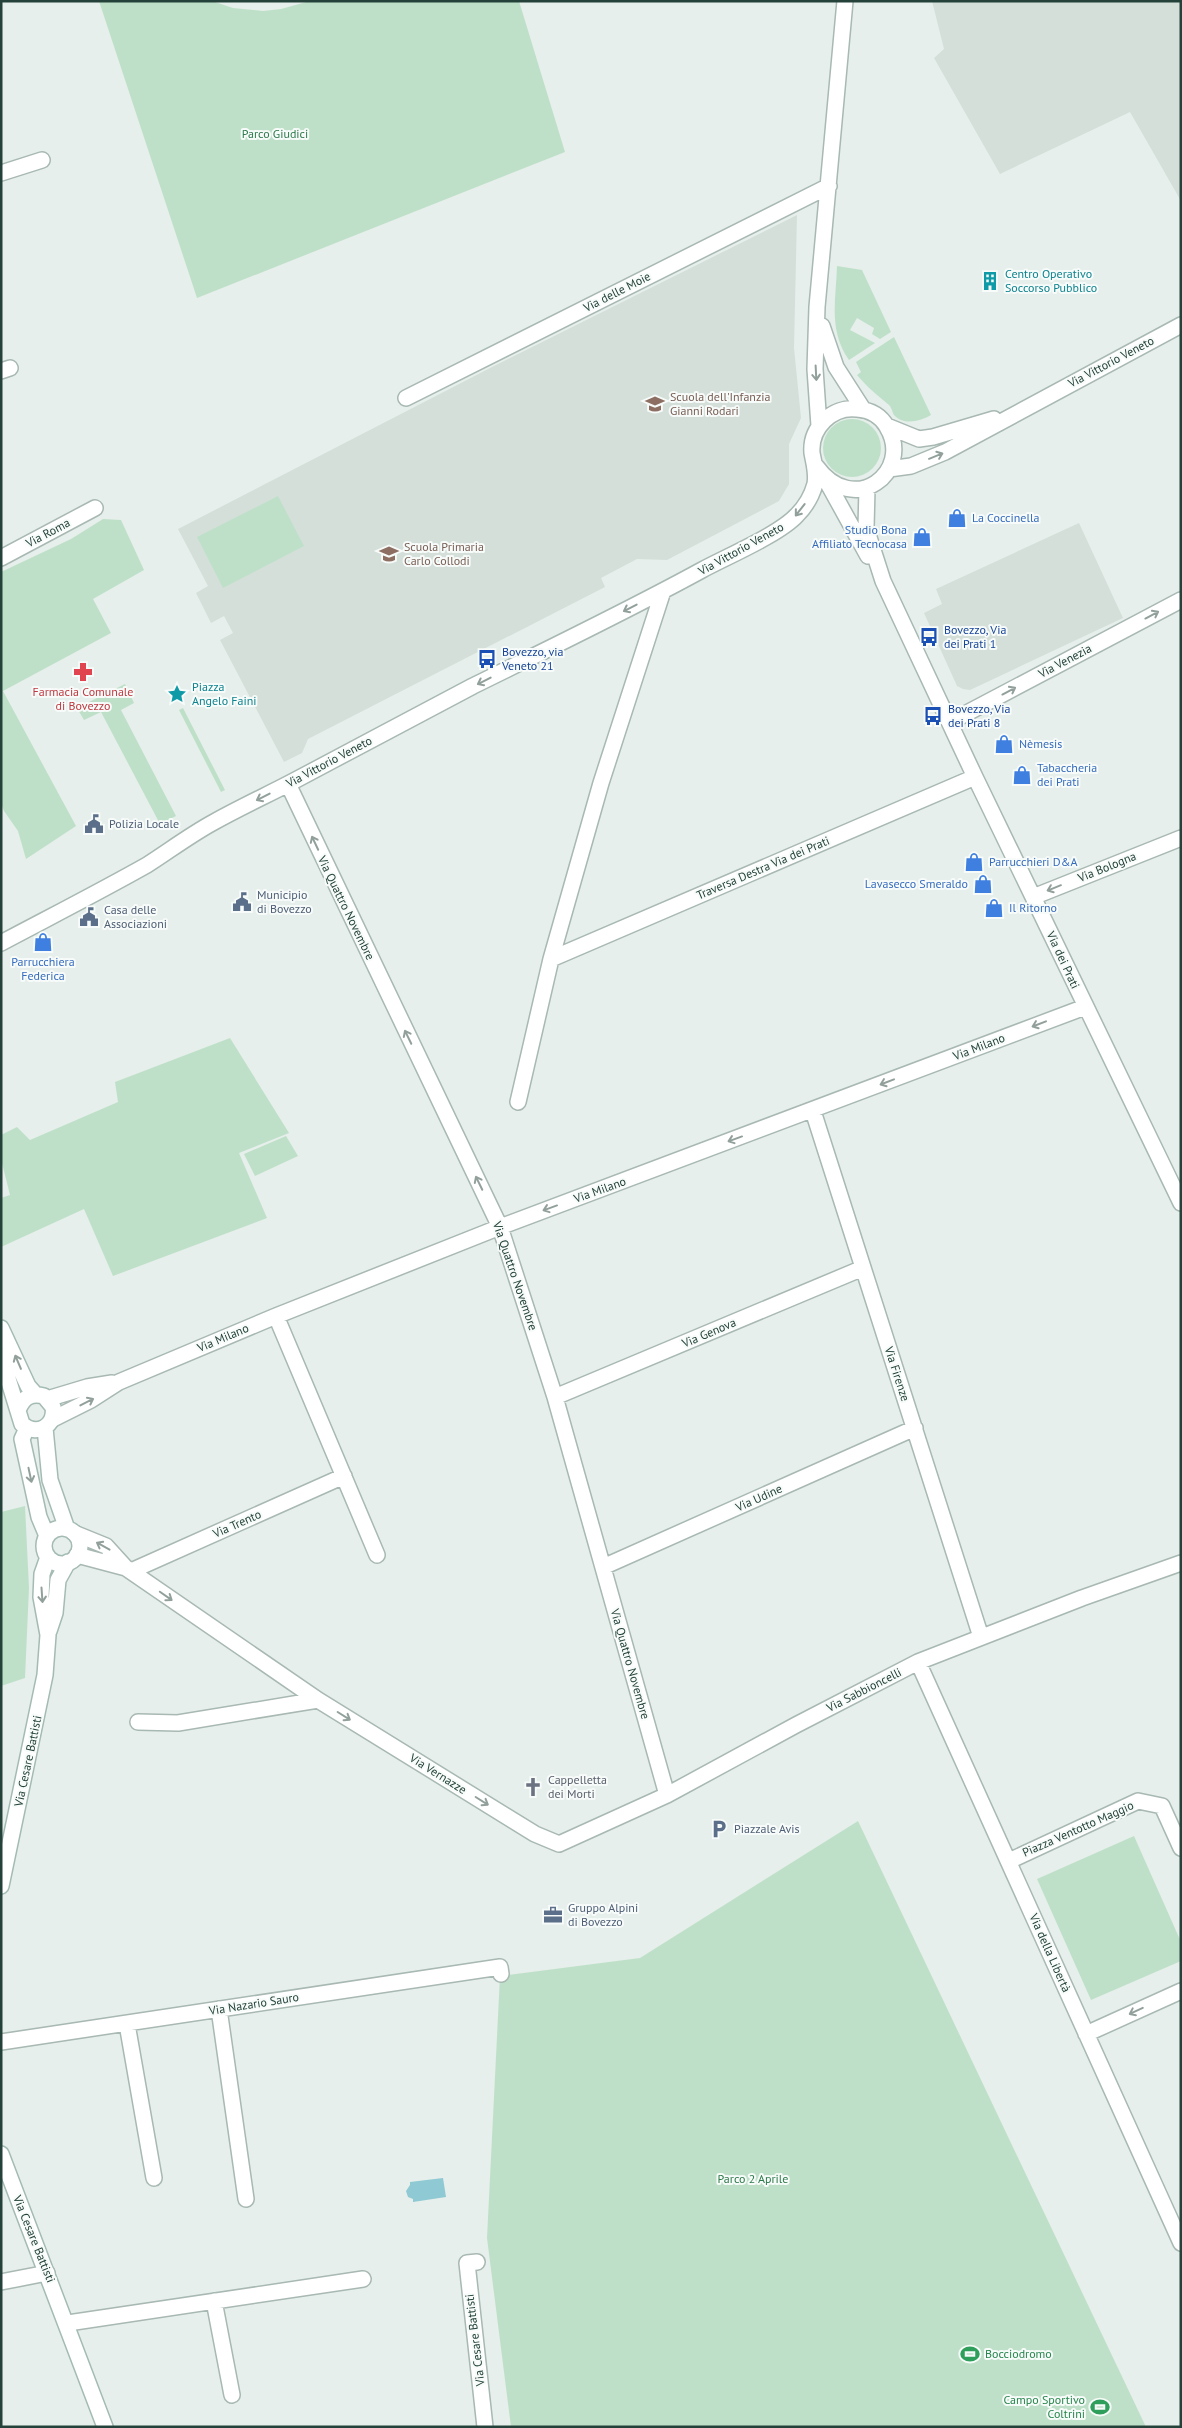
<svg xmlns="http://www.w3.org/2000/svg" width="1182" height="2428" viewBox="0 0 1182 2428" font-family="'PT Sans',sans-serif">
<rect width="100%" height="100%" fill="#e6efeb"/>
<path fill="#d4dfda" d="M 932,1 L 1181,1 L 1181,201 L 1130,112 L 1000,174 L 934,58 L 944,49 Z
M 797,215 L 794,348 L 801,418 L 789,444 L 789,484 L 779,501 L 667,560 L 637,559 L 601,578 L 605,587 L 308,739 L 302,753 L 284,762 L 220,640 L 233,633 L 224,616 L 211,623 L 196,593 L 208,586 L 178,529 L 492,367 Z
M 1079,523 L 1123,618 L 970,690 L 963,689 L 957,686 L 924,613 L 942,604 L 936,589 Z"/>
<path fill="#bfe0c8" d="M 99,1 L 212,1 L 233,8 L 263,11 L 281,9 L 310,1 L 519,1 L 565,152 L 197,298 Z
M 837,266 L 862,270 L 891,332 L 880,339 L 872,334 L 874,328 L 857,318 L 850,330 L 875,343 L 849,360 C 828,330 836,300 837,266 Z
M 894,337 L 931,415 C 921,421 904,426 894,415 C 892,412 892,408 889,405 C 877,395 867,387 857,375 L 861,372 L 856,362 Z
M823 448a29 29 0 1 1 58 0a29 29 0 1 1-58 0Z
M 278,496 L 304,546 L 223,588 L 197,537 Z
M 103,519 L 121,520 L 144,570 L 93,599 L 111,633 L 3,691 L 76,826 L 26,859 L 18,831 L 4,811 L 1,803 L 1,572 L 71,539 Z
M 125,684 L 134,703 L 121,710 L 176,816 L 160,824 L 101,712 L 84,720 L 77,708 Z
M 183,708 L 225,790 L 221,792 L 179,710 Z
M 230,1038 L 289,1133 L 239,1153 L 267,1218 L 113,1276 L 84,1209 L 1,1247 L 1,1198 L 10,1195 L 1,1159 L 1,1135 L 17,1127 L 30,1140 L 118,1102 L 115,1082 Z
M 286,1136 L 298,1156 L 255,1176 L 244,1154 Z
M 25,1506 L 29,1588 L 25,1678 L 1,1686 L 1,1512 Z
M 858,1821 L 1146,2427 L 511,2427 L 487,2238 L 500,1976 L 640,1958 Z
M 1134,1836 L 1181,1942 L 1181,1961 L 1091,2000 L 1037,1879 Z"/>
<path fill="#8ec9d4" d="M 443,2178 L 446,2197 L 413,2202 L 413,2199 L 408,2197 L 406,2191 L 410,2185 L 410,2182 Z"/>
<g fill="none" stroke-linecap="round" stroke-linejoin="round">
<g stroke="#a8b8b2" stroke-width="18">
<path id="street" d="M 1,173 L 42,160
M 822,326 L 836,367 L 863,409
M 1,371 L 10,368
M 406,398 L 829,186
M 819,426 L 815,369 L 817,307 L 845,1
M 887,426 L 919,439 L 933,437 L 994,419
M 889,469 L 911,466 L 945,452 L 1181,325
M 826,480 L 868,556
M 867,488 L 866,528 L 883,581 L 975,777 L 1181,1203
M 1,558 L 95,508
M 950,722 L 1181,600
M 288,784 L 500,1227 L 555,1397 L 667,1795
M 1033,897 L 1181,838
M 1,943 C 50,917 99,892 147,865 C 169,851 190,835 214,822 C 239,808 265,796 290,783 C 351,751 412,718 473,686 C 550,648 627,611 702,570 C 726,557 780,534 797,515 C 805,507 812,495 815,484 C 817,473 814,464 812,453 C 810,428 832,406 857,409 C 870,410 881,416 887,427 C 914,471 854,519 816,466
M 551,959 L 975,777
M 518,1102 L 551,959 L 601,783 L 663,591
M 813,1111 L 981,1637
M 276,1316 L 377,1555
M 555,1397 L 863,1268
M 47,1399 L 87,1387 L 112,1383
M 53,1419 L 91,1400 L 119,1382 L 276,1316 L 500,1227 L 1085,1007
M 74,1533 L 106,1546 L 126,1568
M 77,1555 L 126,1568 L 318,1700 L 535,1834 L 559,1844 L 667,1795 L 796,1725 L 918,1662 L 1082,1598 L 1181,1563
M 603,1567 L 915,1428
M 131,1571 L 344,1476
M 918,1662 L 1181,2243
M 138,1722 L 178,1723 L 318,1700
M 1009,1861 L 1138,1801 L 1162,1806 L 1181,1848
M 219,2009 L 246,2199
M 127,2024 L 154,2178
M 1086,2034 L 1181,1991
M 1,2042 L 500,1967 L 501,1974
M 477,2262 L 467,2263 L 485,2427
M 1,2282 L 47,2273
M 214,2301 L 232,2395
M 68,2323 L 363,2279"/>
</g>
<g stroke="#a4bbb3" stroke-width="18">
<path id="secondary" d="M 1,1328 L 28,1386 L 36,1395
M 1,1356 L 22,1424 C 37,1437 56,1426 53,1407 L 44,1396 C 31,1393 24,1397 19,1408
M 27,1428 L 22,1439 L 39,1517 L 47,1536
M 45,1428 L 50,1480 L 67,1529
M44 1546a18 18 0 1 1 36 0a18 18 0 1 1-36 0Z
M 49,1631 L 55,1613 L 58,1580 L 68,1562
M 1,1886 L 45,1675 L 48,1635 L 41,1597 L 42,1574 L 48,1557
M 1,2154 L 105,2427"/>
</g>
<use href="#street" stroke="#fff" stroke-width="15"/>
<use href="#secondary" stroke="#fff" stroke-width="15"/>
</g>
<defs><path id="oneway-shaft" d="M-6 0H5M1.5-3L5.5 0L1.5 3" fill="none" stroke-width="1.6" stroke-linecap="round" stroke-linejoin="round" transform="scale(1.25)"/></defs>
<g stroke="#92a09c">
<use href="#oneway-shaft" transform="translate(816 373) rotate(87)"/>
<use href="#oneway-shaft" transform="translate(936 456) rotate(-22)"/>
<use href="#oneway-shaft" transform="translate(800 510) rotate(128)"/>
<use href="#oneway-shaft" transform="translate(630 608) rotate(153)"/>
<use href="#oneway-shaft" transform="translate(1152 615) rotate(-28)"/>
<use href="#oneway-shaft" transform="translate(484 681) rotate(153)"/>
<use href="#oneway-shaft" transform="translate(1009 691) rotate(-28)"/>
<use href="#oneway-shaft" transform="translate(263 797) rotate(153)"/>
<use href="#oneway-shaft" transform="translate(315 843) rotate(-115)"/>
<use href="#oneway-shaft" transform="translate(1054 888) rotate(158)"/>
<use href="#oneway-shaft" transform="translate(1039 1024) rotate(159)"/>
<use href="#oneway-shaft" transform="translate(408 1037) rotate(-116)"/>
<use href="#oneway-shaft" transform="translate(887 1082) rotate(159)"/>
<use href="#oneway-shaft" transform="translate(735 1139) rotate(160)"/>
<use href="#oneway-shaft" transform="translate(479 1183) rotate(-116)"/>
<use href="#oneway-shaft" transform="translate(550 1208) rotate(160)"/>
<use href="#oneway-shaft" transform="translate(18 1362) rotate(-113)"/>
<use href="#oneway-shaft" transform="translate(87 1402) rotate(-27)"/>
<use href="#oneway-shaft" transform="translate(30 1475) rotate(78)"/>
<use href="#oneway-shaft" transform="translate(103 1546) rotate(-151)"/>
<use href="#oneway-shaft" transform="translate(42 1595) rotate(86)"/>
<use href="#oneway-shaft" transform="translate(166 1596) rotate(35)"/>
<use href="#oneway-shaft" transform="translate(344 1716) rotate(32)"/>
<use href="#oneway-shaft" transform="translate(482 1801) rotate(32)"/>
<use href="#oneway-shaft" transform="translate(1136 2011) rotate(155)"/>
</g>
<defs>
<g id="building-bare" transform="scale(1.5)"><path d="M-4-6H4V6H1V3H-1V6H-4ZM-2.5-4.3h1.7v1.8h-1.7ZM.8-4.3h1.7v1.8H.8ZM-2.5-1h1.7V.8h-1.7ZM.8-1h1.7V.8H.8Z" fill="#0f9aa8" stroke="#f7fbf9" stroke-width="2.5" paint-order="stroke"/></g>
<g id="school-bare" transform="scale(1.5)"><path d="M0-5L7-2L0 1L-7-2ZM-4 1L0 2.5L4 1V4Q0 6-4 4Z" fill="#8d6e63" stroke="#f7fbf9" stroke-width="2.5" paint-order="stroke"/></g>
<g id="shop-bare" transform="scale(1.5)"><path d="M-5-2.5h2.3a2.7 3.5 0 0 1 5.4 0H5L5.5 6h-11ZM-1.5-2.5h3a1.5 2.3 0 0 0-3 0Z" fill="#3f7fe0" stroke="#f7fbf9" stroke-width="2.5" paint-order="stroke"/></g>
<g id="bus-bare" transform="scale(1.5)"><path d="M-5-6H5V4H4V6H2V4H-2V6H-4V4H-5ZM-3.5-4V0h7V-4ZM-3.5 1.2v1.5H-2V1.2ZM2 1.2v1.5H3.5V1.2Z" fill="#1a4fb4" stroke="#f7fbf9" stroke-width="2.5" paint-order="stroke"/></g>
<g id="pharmacy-bare" transform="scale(1.5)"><path d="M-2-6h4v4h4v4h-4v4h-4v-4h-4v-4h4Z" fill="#e0444e" stroke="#f7fbf9" stroke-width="2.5" paint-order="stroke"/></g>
<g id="sight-bare" transform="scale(1.5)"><path d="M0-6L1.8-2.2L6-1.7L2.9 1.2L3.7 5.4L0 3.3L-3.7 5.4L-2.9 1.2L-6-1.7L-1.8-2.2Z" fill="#0f9aa8" stroke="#f7fbf9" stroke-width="2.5" paint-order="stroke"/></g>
<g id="civic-bare" transform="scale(1.5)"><path d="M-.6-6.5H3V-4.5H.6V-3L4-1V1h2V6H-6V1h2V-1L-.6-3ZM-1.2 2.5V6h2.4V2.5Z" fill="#5c6f8a" stroke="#f7fbf9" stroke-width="2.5" paint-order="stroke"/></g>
<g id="church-bare" transform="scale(1.5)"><path d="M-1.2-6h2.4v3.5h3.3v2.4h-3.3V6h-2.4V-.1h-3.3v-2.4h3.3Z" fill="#6b7280" stroke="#f7fbf9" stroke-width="2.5" paint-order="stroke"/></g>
<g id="parking-bare" transform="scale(1.5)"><path d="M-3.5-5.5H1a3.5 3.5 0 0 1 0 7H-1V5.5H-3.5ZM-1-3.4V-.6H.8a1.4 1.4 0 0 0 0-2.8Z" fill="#5c6f8a" stroke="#f7fbf9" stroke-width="2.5" paint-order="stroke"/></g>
<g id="office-bare" transform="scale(1.5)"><path d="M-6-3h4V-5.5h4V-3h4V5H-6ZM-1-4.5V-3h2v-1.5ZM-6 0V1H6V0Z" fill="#5c6f8a" stroke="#f7fbf9" stroke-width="2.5" paint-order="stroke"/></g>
<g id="stadium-bare" transform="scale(1.5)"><path d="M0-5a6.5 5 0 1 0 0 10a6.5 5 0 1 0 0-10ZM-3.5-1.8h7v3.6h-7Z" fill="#2e9e5b" stroke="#f7fbf9" stroke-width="2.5" paint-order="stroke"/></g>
</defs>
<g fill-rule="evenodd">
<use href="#building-bare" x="990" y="281"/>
<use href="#school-bare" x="655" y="404"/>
<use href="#shop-bare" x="957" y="518"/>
<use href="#shop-bare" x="922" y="537"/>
<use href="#school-bare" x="389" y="554"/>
<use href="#bus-bare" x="929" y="637"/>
<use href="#bus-bare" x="487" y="659"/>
<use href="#pharmacy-bare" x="83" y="672"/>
<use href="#sight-bare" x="177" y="694"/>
<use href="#bus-bare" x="933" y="716"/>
<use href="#shop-bare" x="1004" y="744"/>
<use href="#shop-bare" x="1022" y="775"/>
<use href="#civic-bare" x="94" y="824"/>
<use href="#shop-bare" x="974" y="862"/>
<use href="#shop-bare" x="983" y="884"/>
<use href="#civic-bare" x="242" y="902"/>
<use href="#shop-bare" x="994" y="908"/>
<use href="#civic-bare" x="89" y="917"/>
<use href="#shop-bare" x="43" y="942"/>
<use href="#church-bare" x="533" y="1787"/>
<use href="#parking-bare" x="719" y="1829"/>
<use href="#office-bare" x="553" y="1915"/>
<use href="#stadium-bare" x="970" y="2354"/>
<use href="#stadium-bare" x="1100" y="2407"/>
</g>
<g text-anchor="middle" stroke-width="4" stroke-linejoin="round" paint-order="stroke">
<g font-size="12" fill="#2d7a4b" stroke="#f7fbf9">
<text x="275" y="138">Parco Giudici</text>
<text x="753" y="2183">Parco 2 Aprile</text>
</g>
<g font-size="12" fill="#0d838f" stroke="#f7fbf9" text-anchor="start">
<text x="1005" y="278">Centro Operativo<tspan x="1005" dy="14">Soccorso Pubblico</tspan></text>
<text x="192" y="691">Piazza<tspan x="192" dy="14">Angelo Faini</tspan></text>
</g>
<g font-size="12" fill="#24423a" stroke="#f7fbf9">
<text transform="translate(617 292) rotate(-27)" y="4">Via delle Moie</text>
<text transform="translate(1111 362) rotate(-28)" y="4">Via Vittorio Veneto</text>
<text transform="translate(48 533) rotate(-28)" y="4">Via Roma</text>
<text transform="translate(741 549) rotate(-29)" y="4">Via Vittorio Veneto</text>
<text transform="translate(1065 661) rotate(-28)" y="4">Via Venezia</text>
<text transform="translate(329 762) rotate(-28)" y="4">Via Vittorio Veneto</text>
<text transform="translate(1107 867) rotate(-22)" y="4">Via Bologna</text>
<text transform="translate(763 868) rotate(-23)" y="4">Traversa Destra Via dei Prati</text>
<text transform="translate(346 908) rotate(64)" y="4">Via Quattro Novembre</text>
<text transform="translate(1063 960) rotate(65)" y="4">Via dei Prati</text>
<text transform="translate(979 1047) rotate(-21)" y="4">Via Milano</text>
<text transform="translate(600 1190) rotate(-20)" y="4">Via Milano</text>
<text transform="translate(515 1276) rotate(71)" y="4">Via Quattro Novembre</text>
<text transform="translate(709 1333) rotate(-23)" y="4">Via Genova</text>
<text transform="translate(223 1338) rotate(-23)" y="4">Via Milano</text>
<text transform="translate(897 1374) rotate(72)" y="4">Via Firenze</text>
<text transform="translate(759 1498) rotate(-24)" y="4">Via Udine</text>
<text transform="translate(237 1524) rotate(-24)" y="4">Via Trento</text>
<text transform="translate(630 1664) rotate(74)" y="4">Via Quattro Novembre</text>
<text transform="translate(864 1690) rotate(-27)" y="4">Via Sabbioncelli</text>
<text transform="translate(28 1761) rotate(-78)" y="4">Via Cesare Battisti</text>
<text transform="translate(438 1774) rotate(32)" y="4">Via Vernazze</text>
<text transform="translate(1078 1829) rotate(-24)" y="4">Piazza Ventotto Maggio</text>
<text transform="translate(1050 1953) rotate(66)" y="4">Via della Libertà</text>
<text transform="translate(254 2004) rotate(-9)" y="4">Via Nazario Sauro</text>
<text transform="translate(34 2239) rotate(68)" y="4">Via Cesare Battisti</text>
<text transform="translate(475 2340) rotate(-97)" y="4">Via Cesare Battisti</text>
</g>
<g font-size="12" fill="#785e54" stroke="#f7fbf9" text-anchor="start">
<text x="670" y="401">Scuola dell'Infanzia<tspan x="670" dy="14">Gianni Rodari</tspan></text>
<text x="404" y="551">Scuola Primaria<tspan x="404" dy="14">Carlo Collodi</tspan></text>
</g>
<g font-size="12" fill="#366cbe" stroke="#f7fbf9" text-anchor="start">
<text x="972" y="522">La Coccinella</text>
<text x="907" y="534" text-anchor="end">Studio Bona<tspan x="907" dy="14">Affiliato Tecnocasa</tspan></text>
<text x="1019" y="748">Nèmesis</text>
<text x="1037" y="772">Tabaccheria<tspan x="1037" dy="14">dei Prati</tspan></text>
<text x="989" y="866">Parrucchieri D&amp;A</text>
<text x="968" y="888" text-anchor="end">Lavasecco Smeraldo</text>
<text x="1009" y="912">Il Ritorno</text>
<text x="43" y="966" text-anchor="middle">Parrucchiera<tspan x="43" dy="14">Federica</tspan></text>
</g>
<g font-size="12" fill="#164399" stroke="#f7fbf9" text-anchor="start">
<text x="944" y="634">Bovezzo, Via<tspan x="944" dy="14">dei Prati 1</tspan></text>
<text x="502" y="656">Bovezzo, via<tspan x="502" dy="14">Veneto 21</tspan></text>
<text x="948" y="713">Bovezzo, Via<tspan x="948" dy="14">dei Prati 8</tspan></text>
</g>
<g font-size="12" fill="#be3a42" stroke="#f7fbf9">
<text x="83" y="696">Farmacia Comunale<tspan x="83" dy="14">di Bovezzo</tspan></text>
</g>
<g font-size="12" fill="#4e5e75" stroke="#f7fbf9" text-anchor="start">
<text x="109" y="828">Polizia Locale</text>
<text x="257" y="899">Municipio<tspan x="257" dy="14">di Bovezzo</tspan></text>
<text x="104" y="914">Casa delle<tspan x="104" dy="14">Associazioni</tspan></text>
<text x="734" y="1833">Piazzale Avis</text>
<text x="568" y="1912">Gruppo Alpini<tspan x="568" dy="14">di Bovezzo</tspan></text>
</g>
<g font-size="12" fill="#5b616d" stroke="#f7fbf9" text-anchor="start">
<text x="548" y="1784">Cappelletta<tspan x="548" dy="14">dei Morti</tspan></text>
</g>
<g font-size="12" fill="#27864d" stroke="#f7fbf9" text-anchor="start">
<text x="985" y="2358">Bocciodromo</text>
<text x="1085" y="2404" text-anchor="end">Campo Sportivo<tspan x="1085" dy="14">Coltrini</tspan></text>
</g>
</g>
<rect width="1182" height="2428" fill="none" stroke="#24423a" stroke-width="5"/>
</svg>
